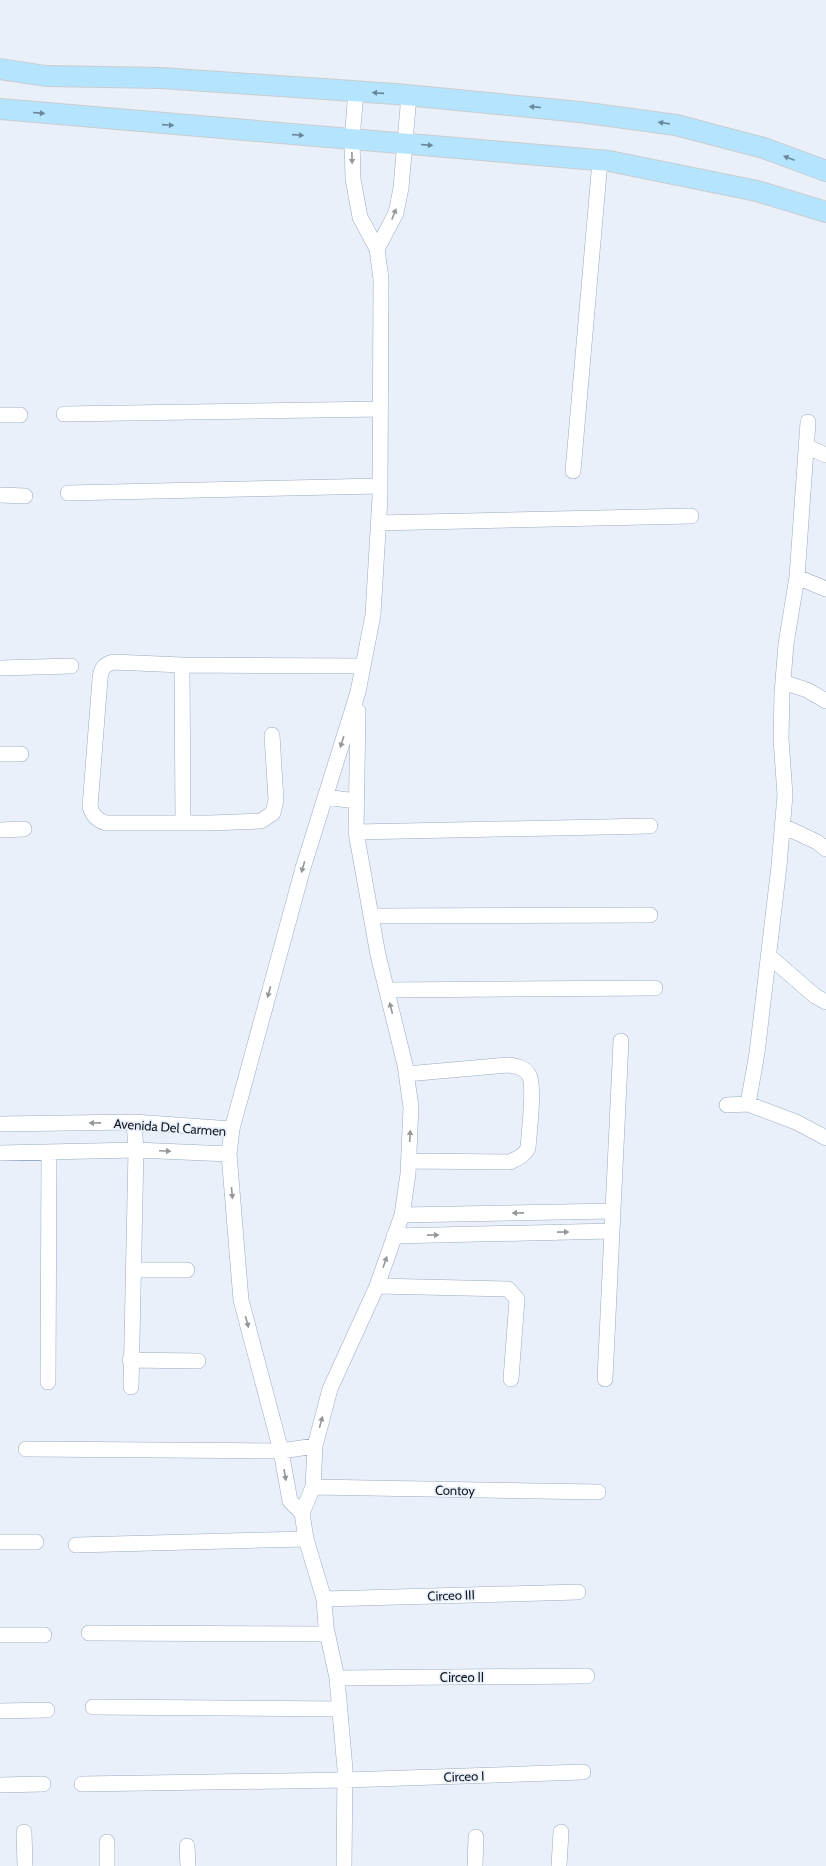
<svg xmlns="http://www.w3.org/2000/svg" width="826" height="1866" viewBox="0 0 826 1866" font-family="Cabin,sans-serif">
<rect width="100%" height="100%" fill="#e9f0fa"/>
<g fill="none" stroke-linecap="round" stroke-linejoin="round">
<g stroke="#9aabc2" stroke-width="16">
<path id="minor" d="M 377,249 L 396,213 L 401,188 L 409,95
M 64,414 L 380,409
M 0,415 L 20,415
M 807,447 L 826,455
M 573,471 L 600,161
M 68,493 L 380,486
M 0,495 L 25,496
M 378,523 L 691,516
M 797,577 L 826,589
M 182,665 L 183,823
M 0,668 L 71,666
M 783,682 L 807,690 L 826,701
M 272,735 L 276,800 L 273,813 L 261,821 L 210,823 L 106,823 C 97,820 93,816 90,807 L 100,679 C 101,669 103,665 113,662 L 182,665 L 363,666
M 0,754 L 21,754
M 325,797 L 356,801
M 783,826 L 817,842 L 826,849
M 0,830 L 24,829
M 356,832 L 650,826
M 371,916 L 650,915
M 769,956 L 815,996 L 826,1002
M 387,990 L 655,988
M 406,1074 L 508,1065 C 516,1066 524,1067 529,1075 C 535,1085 529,1134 528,1148 C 524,1156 518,1158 510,1162 L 409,1161
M 748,1104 L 757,1053 L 779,866 L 785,795 L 781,739 L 782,693 L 786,644 L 797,577 L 808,422
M 727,1105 L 748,1104 L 796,1122 L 826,1138
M 0,1124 L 134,1122 L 232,1129
M 0,1153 L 136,1150 L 229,1154
M 402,1215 L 613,1211
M 394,1236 L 612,1231
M 133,1270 L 187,1270
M 377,1286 L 508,1289 L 517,1299 L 511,1379
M 130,1360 L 198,1361
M 605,1379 L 621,1041
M 48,1382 L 49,1153
M 131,1387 L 136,1150 L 134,1122
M 26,1449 L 281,1451 L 315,1446
M 313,1487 L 598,1492
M 302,1513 L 290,1501 L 281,1451 L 241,1300 L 229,1154 L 232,1129 L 303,868 L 358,692 L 373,615 L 380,497 L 381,279 L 377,249 L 360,217 L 353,179 L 352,139 L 356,92
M 0,1542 L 36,1542
M 76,1545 L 306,1539
M 324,1599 L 578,1592
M 89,1633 L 327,1634
M 0,1635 L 44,1635
M 337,1678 L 587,1676
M 93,1707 L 340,1709
M 0,1711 L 47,1710
M 82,1784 L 345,1780 L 583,1772
M 0,1785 L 43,1784
M 24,1832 L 25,1866
M 187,1846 L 188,1866
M 107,1866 L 107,1842
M 344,1866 L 345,1769 L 337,1678 L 326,1627 L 324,1599 L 306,1539 L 302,1513 L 313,1487 L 315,1446 L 330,1389 L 377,1286 L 402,1215 L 408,1174 L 411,1107 L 405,1065 L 378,955 L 356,832 L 358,711
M 475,1866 L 476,1837
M 559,1866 L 561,1832"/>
</g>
<g stroke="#caccce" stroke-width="22">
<path id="major" d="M 0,69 L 46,76 L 161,78 L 396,94 L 580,112 L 676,125 L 764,148 L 826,171
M 0,109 L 609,161 L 757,191 L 826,212"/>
</g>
<use href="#minor" stroke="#fff" stroke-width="15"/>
<use href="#major" stroke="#b5e5fe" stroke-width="20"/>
</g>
<defs><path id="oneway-solid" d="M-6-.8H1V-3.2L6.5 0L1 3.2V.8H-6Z"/></defs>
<g fill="#6b889a">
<use href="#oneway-solid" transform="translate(378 93) rotate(-176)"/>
<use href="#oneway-solid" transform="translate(535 107) rotate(-175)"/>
<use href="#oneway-solid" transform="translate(39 113) rotate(5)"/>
<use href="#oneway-solid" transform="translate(664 123) rotate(-172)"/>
<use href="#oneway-solid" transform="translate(168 125) rotate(4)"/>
<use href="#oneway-solid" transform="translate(298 135) rotate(4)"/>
<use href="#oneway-solid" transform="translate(427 145) rotate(5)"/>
<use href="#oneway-solid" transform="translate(789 158) rotate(-159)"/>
</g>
<g fill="#93979a">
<use href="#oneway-solid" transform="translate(352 158) rotate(89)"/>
<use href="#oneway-solid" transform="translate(394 214) rotate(-69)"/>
<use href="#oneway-solid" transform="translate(342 742) rotate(108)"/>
<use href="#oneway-solid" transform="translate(303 867) rotate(106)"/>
<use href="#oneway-solid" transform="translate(269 992) rotate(105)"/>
<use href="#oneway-solid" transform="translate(391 1008) rotate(-104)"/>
<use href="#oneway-solid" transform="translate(95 1123) rotate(179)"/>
<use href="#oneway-solid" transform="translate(410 1136) rotate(-87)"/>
<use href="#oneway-solid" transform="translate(165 1151) rotate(2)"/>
<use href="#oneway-solid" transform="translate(232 1193) rotate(85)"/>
<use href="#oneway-solid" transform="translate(518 1213) rotate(179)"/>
<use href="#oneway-solid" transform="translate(563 1232) rotate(-1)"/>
<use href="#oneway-solid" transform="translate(433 1235) rotate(-1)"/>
<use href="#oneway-solid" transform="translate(385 1262) rotate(-71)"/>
<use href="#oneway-solid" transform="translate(247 1322) rotate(75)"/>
<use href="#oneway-solid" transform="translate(321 1422) rotate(-75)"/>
<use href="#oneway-solid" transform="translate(285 1475) rotate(80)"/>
</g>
<g text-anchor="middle" stroke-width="3.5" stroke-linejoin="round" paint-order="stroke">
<g font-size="13" fill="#10171f" stroke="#e9f0fa">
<text transform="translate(170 1127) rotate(4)" y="5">Avenida Del Carmen</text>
<text transform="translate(455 1490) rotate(1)" y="5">Contoy</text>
<text transform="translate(451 1595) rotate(-2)" y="5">Circeo III</text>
<text x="462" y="1682">Circeo II</text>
<text transform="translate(464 1776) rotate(-2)" y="5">Circeo I</text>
</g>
</g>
</svg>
